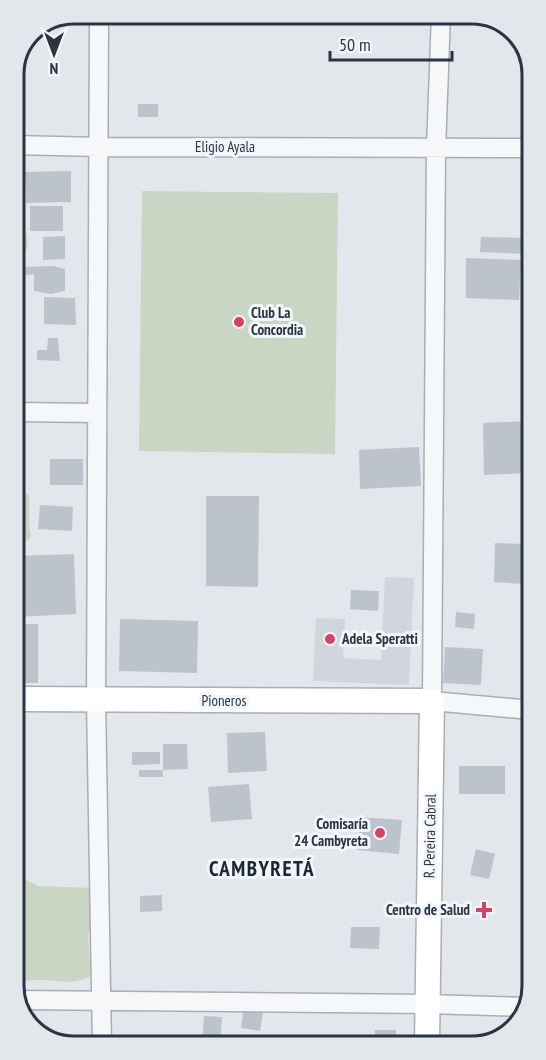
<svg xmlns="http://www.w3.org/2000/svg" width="546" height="1060" viewBox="0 0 546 1060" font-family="'PT Sans Narrow',sans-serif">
<rect width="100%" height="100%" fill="#e3e7ec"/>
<path fill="#d1d6de" d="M 385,577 L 414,578 L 409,685 L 313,681 L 316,618 L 345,619 L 343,658 L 381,660 Z"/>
<path fill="#c9d6c3" d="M 142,191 L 338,193 L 335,454 L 139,451 Z
M 14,204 C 26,228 37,247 15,268 Z
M 16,486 L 20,486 L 29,496 L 29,524 L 31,537 L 16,549 Z
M 17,839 L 25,853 L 25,879 L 38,886 L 94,888 L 94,910 L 88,936 L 91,976 C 65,990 45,973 18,983 Z"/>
<path fill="#bcc3cc" d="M 463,14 L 476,14 L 485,17 L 464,18 Z
M 138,104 L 158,104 L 158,117 L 138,117 Z
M 71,171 L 71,202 L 26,203 L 25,172 Z
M 30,206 L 63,206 L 63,231 L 30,231 Z
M 65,236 L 65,259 L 43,260 L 43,237 Z
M 481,237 L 529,238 L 529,254 L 480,252 Z
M 466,258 L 521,260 L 519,300 L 466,298 Z
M 53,266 L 65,269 L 65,291 L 51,294 L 34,291 L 34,274 L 18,276 L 18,267 Z
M 44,297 L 75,298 L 76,325 L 44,324 Z
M 48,338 L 58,338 L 60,361 L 37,360 L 37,350 L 47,350 Z
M 530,421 L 530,473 L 484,475 L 483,423 Z
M 419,447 L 421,486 L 360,489 L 359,450 Z
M 50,459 L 83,459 L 83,485 L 50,485 Z
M 206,496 L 259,496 L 258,587 L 206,586 Z
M 40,505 L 73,507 L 72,531 L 38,529 Z
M 495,543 L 527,544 L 525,584 L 494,582 Z
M 74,554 L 76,614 L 16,617 L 16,556 Z
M 351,590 L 379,591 L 378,611 L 350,609 Z
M 456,612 L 475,614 L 474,629 L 455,627 Z
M 120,619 L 198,621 L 197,673 L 119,671 Z
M 16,624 L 38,624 L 38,683 L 16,683 Z
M 445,647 L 483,649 L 481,685 L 443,683 Z
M 265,732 L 267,771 L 228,773 L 227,733 Z
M 163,744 L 187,744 L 188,769 L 163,770 L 163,777 L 139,777 L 139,770 L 163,770 Z
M 132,752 L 160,752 L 160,764 L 132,765 Z
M 459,766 L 505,766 L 505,794 L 459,794 Z
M 249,784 L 252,819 L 211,822 L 208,787 Z
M 360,817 L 402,820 L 399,854 L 357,850 Z
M 476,849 L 495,854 L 489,879 L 470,875 Z
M 162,895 L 162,911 L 140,912 L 140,896 Z
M 351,927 L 380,927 L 379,949 L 350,948 Z
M 244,1008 L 263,1011 L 260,1031 L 241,1028 Z
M 204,1016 L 222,1017 L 220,1045 L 202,1045 Z
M 375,1030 L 396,1030 L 396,1043 L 374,1043 Z"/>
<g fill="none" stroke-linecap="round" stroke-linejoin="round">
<g stroke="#a7aeb7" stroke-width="21">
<path id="street" d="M 99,14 L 96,701 L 102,1046
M 441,14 L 436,149 L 432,701 L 531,710
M 14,145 L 99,147 L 528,148
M 15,412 L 97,413
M 18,1000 L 427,1004 L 526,1007"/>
</g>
<g stroke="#a7aeb7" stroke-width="27">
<path id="secondary" d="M 17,699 L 432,701 L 427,1043"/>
</g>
<use href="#street" stroke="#f6f7f9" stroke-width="18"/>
<use href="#secondary" stroke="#fff" stroke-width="24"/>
</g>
<g fill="#d64264" stroke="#f3f6f9" stroke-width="2">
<circle cx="239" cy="322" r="6"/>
<circle cx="330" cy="639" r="6"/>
<circle cx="380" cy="833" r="6"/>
<path d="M481 901h6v6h6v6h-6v6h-6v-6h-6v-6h6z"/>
</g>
<g text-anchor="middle" stroke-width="6" stroke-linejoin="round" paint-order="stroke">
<g font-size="15" fill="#293545" stroke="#f3f6f9">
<text x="225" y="152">Eligio Ayala</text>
<text x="224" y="706">Pioneros</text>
<text transform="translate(430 836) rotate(-89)" y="5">R. Pereira Cabral</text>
</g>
<g font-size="15" font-weight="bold" fill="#293545" stroke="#f3f6f9" text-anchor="start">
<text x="251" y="318">Club La<tspan x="251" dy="17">Concordia</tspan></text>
<text x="342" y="644">Adela Speratti</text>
<text x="368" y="829" text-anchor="end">Comisaría<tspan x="368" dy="17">24 Cambyreta</tspan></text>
<text x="470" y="915" text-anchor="end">Centro de Salud</text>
</g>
<g font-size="21" font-weight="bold" letter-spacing="1.5" fill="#1b2636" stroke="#f3f6f9">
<text x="262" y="876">CAMBYRETÁ</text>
</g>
</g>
<path d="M0 0H546V1060H0ZM74 24H472A50 50 0 0 1 522 74V986A50 50 0 0 1 472 1036H74A50 50 0 0 1 24 986V74A50 50 0 0 1 74 24Z" fill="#e3e7eb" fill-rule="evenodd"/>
<path fill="none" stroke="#293545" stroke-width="3" d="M74 24H472A50 50 0 0 1 522 74V986A50 50 0 0 1 472 1036H74A50 50 0 0 1 24 986V74A50 50 0 0 1 74 24Z"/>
<g transform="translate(54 54) rotate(180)" stroke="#f3f6f9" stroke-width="4.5" paint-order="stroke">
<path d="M0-4.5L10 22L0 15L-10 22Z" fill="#293545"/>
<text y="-9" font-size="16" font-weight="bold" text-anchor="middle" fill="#293545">N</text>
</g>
<path d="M330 51v9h122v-9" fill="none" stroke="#293545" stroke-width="3"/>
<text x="339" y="51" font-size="18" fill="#293545" stroke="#f3f6f9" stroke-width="4.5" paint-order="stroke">50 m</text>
</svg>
